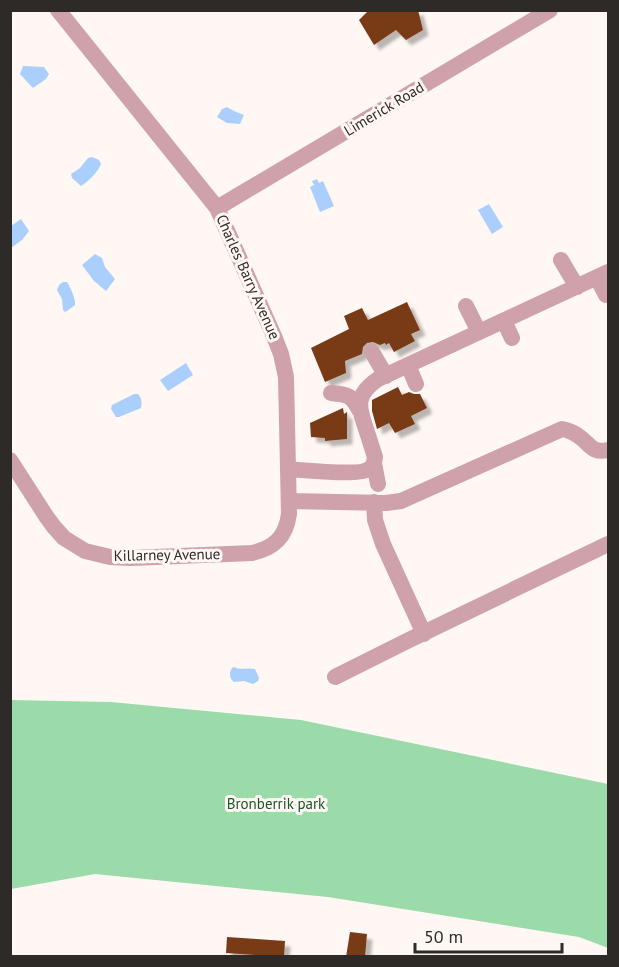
<svg xmlns="http://www.w3.org/2000/svg" width="619" height="967" viewBox="0 0 619 967" font-family="'PT Sans',sans-serif">
<defs>
<filter id="shadow"><feDropShadow dx="5.5" dy="5.5" stdDeviation="1.5" flood-color="#0004"/></filter>
</defs>
<rect width="100%" height="100%" fill="#fff7f3"/>
<path fill="#9adba9" d="M 11,700 L 111,702 L 301,720 L 608,784 L 608,948 L 579,937 L 328,897 L 95,874 L 11,889 Z"/>
<path fill="#aacffc" d="M 23,66 L 44,67 L 49,74 L 46,79 L 33,88 L 20,74 Z
M 227,107 L 234,111 L 244,115 L 240,124 L 227,123 L 217,117 L 222,109 Z
M 92,157 L 99,160 L 101,164 C 97,173 89,181 81,186 L 72,178 L 71,174 L 80,168 L 88,158 Z
M 317,179 L 319,183 L 323,181 L 334,206 L 320,212 L 310,187 L 314,185 L 312,181 Z
M 489,204 L 503,227 L 492,234 L 478,210 Z
M 21,219 L 29,231 L 22,240 L 11,248 L 11,226 Z
M 95,254 L 102,258 L 105,267 L 115,279 L 106,291 L 94,281 L 82,265 Z
M 63,282 L 67,282 C 70,286 76,300 75,305 L 67,311 L 65,312 L 63,310 L 62,299 L 57,290 L 59,285 Z
M 186,363 L 193,375 L 168,391 L 160,380 Z
M 134,394 L 138,394 C 142,399 142,402 141,408 L 119,417 L 116,417 L 111,409 L 112,405 Z
M 234,667 C 243,671 246,667 255,669 L 259,678 L 258,681 L 253,684 L 244,681 L 234,682 C 229,678 229,673 232,668 Z"/>
<path fill="#783b15" filter="url(#shadow)" d="M 369,10 L 418,10 L 423,30 L 406,40 L 396,30 L 374,45 L 359,20 Z
M 407,302 L 420,330 L 411,334 L 415,341 L 394,352 L 389,343 L 386,345 L 385,343 L 380,345 L 373,342 L 367,343 L 363,347 L 362,354 L 345,361 L 346,373 L 325,382 L 311,348 L 349,329 L 344,316 L 362,308 L 368,320 Z
M 398,387 L 402,395 L 409,392 L 414,394 L 420,394 L 427,408 L 411,416 L 415,424 L 395,433 L 389,423 L 377,429 L 372,411 L 372,400 Z
M 343,408 L 344,414 L 347,412 L 347,439 L 325,441 L 325,438 L 311,437 L 310,423 Z
M 350,932 L 367,934 L 365,957 L 346,957 Z
M 227,937 L 285,941 L 284,957 L 255,957 L 255,955 L 226,953 Z"/>
<g fill="none" stroke-linecap="round" stroke-linejoin="round">
<path stroke="#cea1ab" stroke-width="16" d="M 217,208 L 550,10
M 561,260 L 577,287
M 597,278 L 606,295
M 466,306 L 479,332
M 504,321 L 512,338
M 372,352 L 386,376
M 408,365 L 416,384
M 331,393 C 350,395 351,395 360,411
M 10,460 L 46,516 L 54,527 L 64,538 L 85,551 L 110,557 L 131,558 L 252,553 C 274,548 286,537 289,514 L 286,377 L 281,354 L 274,336 L 217,208 L 58,10
M 374,463 L 378,484
M 288,469 C 302,470 360,476 369,469 C 374,467 374,462 375,457 C 372,448 369,438 366,429 C 358,406 355,395 378,379 L 608,272
M 289,501 L 386,503 L 401,501 L 562,429 C 567,430 573,432 577,435 C 590,443 591,454 608,450
M 374,502 L 375,520 L 383,544 L 424,634
M 335,677 L 409,640 L 608,544"/>
</g>
<g text-anchor="middle" stroke-width="6" stroke-linejoin="round" paint-order="stroke">
<g font-size="15" fill="#2e2a28" stroke="#fff7f3">
<text transform="translate(384 109) rotate(-31)" y="5">Limerick Road</text>
<text transform="translate(248 277) rotate(66)" y="5">Charles Barry Avenue</text>
<text transform="translate(167 555) rotate(-1)" y="5">Killarney Avenue</text>
</g>
<g font-size="15" fill="#17552c" stroke="#fff7f3">
<text x="276" y="809">Bronberrik park</text>
</g>
</g>
<rect width="619" height="967" fill="none" stroke="#2e2a28" stroke-width="24"/>
<path d="M415 943v9h147v-9" fill="none" stroke="#2e2a28" stroke-width="3"/>
<text x="424" y="943" font-size="18" fill="#2e2a28" stroke="#fff7f3" stroke-width="4.5" paint-order="stroke">50 m</text>
</svg>
